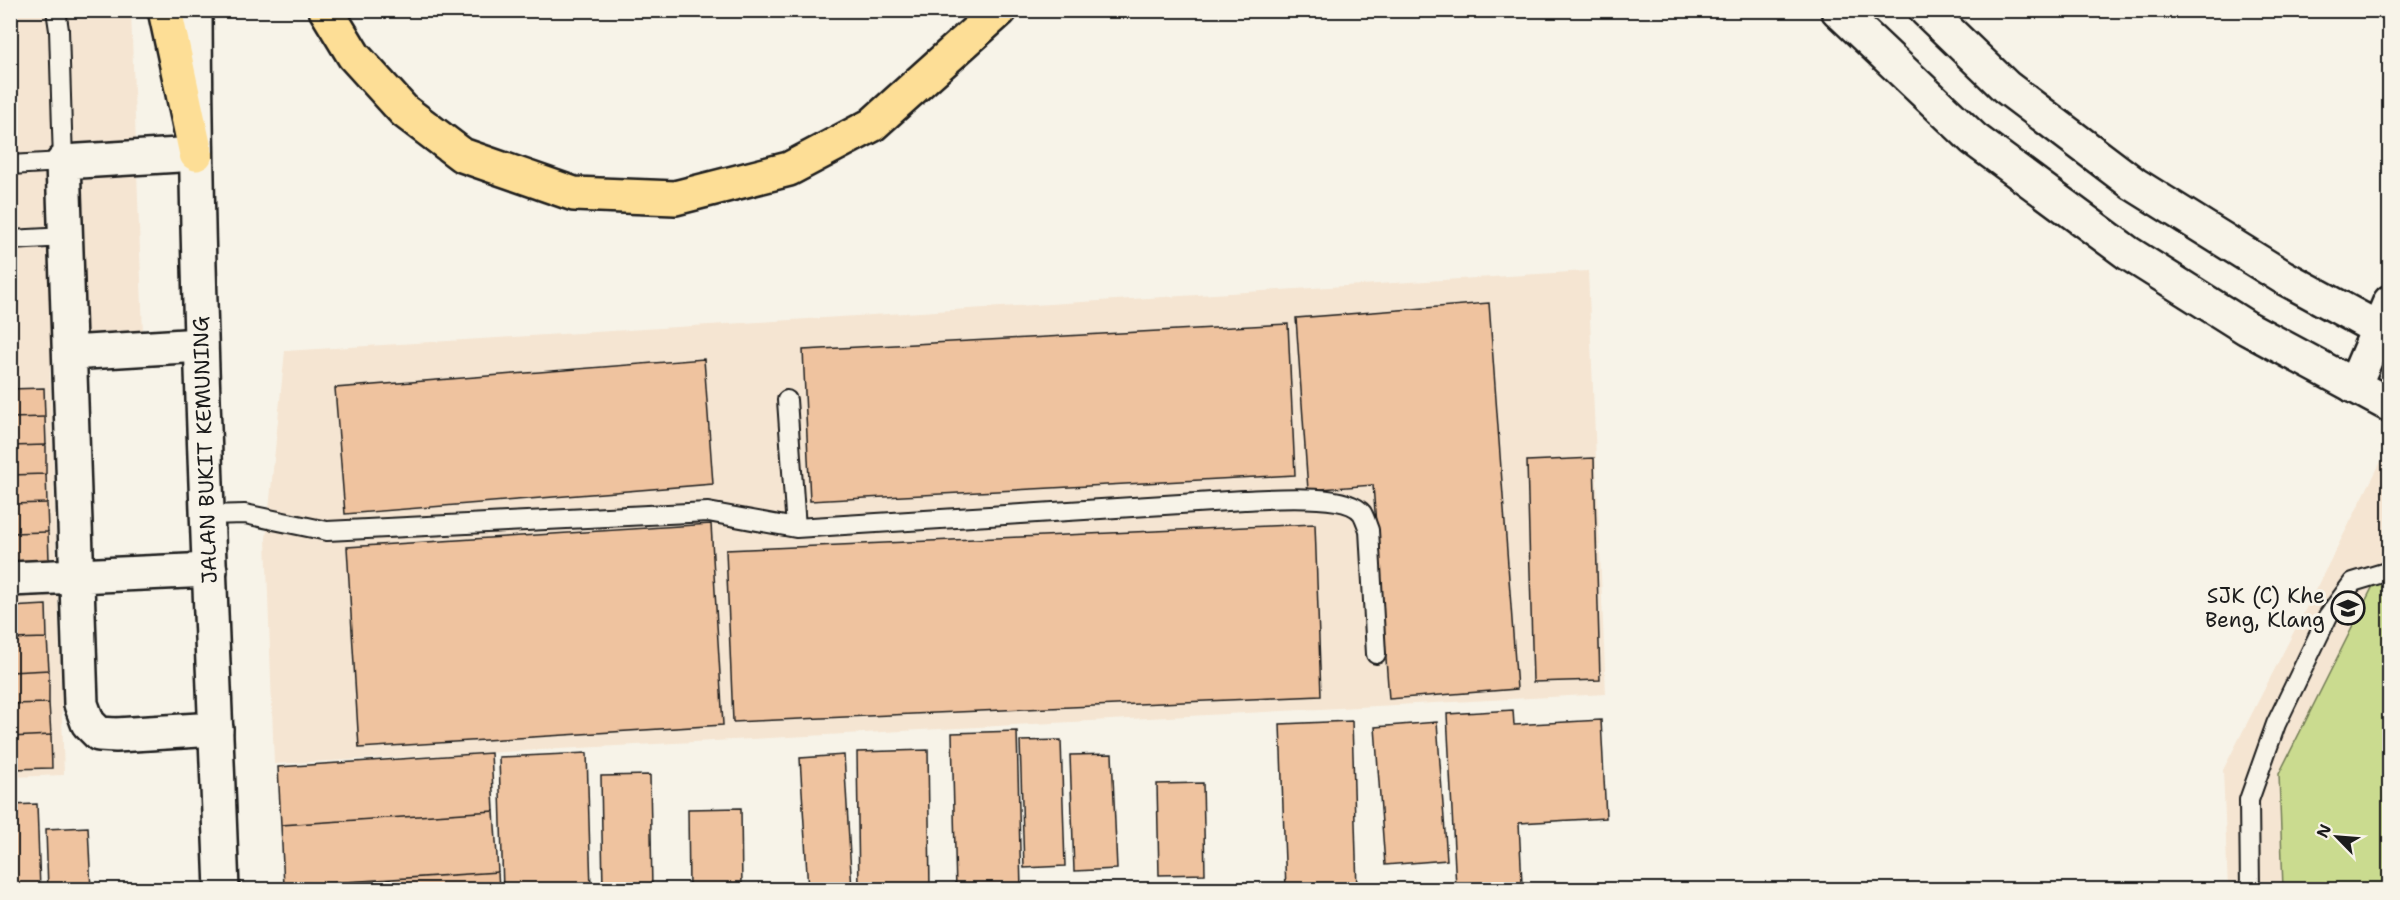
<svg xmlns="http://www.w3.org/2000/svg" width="2400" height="900" viewBox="0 0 2400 900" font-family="'Shantell Sans',sans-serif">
<rect width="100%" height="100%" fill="#f7f3e8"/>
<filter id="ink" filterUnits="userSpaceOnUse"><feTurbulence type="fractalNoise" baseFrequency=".0167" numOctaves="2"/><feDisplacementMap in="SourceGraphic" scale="12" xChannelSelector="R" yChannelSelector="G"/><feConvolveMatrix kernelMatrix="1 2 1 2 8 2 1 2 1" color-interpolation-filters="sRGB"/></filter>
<g filter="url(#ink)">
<path fill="#f5e5d2" d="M 10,11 L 131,11 L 144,361 L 50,366 L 64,775 L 11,777 Z
M 1588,271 L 1606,694 L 274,764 L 266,539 L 285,351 Z
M 2389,446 L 2389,889 L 2228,889 L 2223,770 Z"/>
<path fill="#cadb8f" stroke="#737c56" stroke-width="1.5" d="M 2387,558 L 2390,559 L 2389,889 L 2283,889 L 2279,774 Z"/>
<path fill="#efc39f" stroke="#1c1c1c" stroke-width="1.5" d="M 1489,303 L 1517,689 L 1389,699 L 1373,485 L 1308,490 L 1296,318 Z
M 1288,324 L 1295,475 L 810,501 L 803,350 Z
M 704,359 L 713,484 L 345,514 L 335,388 Z
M 44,388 L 45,417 L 10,418 L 10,389 Z
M 45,417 L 46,445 L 10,446 L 10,418 Z
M 46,445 L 46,474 L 10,475 L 10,446 Z
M 1594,458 L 1600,680 L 1533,682 L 1527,461 Z
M 46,474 L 47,503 L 10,504 L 10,475 Z
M 47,503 L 48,532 L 10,533 L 10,504 Z
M 711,524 L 723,725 L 359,748 L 347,547 Z
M 1315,524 L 1321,696 L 733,722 L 726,550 Z
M 48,532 L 49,560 L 10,562 L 10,533 Z
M 46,605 L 47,638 L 10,639 L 10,607 Z
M 47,638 L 49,670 L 10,672 L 10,639 Z
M 49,670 L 49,703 L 10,704 L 10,672 Z
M 49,703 L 51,735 L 10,737 L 10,704 Z
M 1513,710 L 1514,725 L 1601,720 L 1606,818 L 1519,823 L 1522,884 L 1456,888 L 1447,714 Z
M 1352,721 L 1357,890 L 1286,890 L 1280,724 Z
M 1437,722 L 1447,860 L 1385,865 L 1375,727 Z
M 1017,731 L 1021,890 L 956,890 L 952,733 Z
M 51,735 L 52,768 L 10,769 L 10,737 Z
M 1061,740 L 1065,866 L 1024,868 L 1020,741 Z
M 928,750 L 930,890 L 859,890 L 857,752 Z
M 491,753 L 494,811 L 281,825 L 278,767 Z
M 587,753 L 591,890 L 503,890 L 499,757 Z
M 1112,754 L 1117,869 L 1074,871 L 1070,755 Z
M 844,755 L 852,890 L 808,890 L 800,758 Z
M 650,775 L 652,890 L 603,890 L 601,776 Z
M 1203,783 L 1205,874 L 1159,875 L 1157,784 Z
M 37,804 L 40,890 L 10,890 L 10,805 Z
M 741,808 L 742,890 L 689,890 L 688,809 Z
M 494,811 L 498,872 L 284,886 L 281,825 Z
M 88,827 L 91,890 L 48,890 L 46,829 Z
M 498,872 L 499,890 L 319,890 L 319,884 Z"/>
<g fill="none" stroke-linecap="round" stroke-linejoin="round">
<g stroke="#1c1c1c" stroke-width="22">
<path id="lane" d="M 10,165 L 63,162 L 59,30 L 56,10
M 10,240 L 66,237
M 787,400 L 796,528
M 207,515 L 245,514 L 327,531 L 708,512 L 796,528 L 1244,500 C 1269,499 1346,492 1362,513 C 1365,518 1367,525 1369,530 L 1376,654
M 2250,890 L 2249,800 L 2276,724 L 2328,616 L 2353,582 L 2386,572 L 2390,574"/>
</g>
<g stroke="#1c1c1c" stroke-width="38">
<path id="street" d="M 196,154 L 63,162 L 81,704 L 88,723 L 99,734 L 116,735 L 216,729
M 70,353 L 201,345
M 2354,386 L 2390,302
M 10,579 L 210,570"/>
</g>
<g stroke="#1c1c1c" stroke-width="38">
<path id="secondary" d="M 195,10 C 196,304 211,597 222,890
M 1838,10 L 1974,139 L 2128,253 L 2247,328 L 2390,405
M 1926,10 L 2006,87 L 2134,184 L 2283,277 L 2390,335"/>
</g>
<g stroke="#1c1c1c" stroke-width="38">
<path id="highway" d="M 165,10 L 196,154
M 326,10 L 354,56 L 404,111 L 462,155 L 574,194 L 675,198 L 789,169 L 872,125 L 1000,10"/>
</g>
<use href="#lane" stroke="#f7f3e8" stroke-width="18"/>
<use href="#street" stroke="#f7f3e8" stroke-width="33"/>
<use href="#secondary" stroke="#f7f3e8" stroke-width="33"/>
<use href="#highway" stroke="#fdde96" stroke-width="33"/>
</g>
</g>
<defs>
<g id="school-ring" transform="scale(1.725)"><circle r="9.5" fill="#f7f3e8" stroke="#1c1c1c" stroke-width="1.5"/><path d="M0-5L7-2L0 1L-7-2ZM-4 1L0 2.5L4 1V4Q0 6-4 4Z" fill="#1c1c1c"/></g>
</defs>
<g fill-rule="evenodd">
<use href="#school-ring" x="2348" y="608"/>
</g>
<g text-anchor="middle" stroke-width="6" stroke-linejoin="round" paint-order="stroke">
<g font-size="21" fill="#1c1c1c" stroke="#f7f3e8">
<text transform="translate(205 450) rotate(-92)" y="7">JALAN BUKIT KEMUNING</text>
</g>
<g font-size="21" fill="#1c1c1c" stroke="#f7f3e8" text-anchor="end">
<text x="2325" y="603">SJK (C) Khe<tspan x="2325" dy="24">Beng, Klang</tspan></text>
</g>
</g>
<rect width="2400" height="900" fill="none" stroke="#f7f3e8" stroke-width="36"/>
<rect x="18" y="18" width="2364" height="864" fill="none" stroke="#1c1c1c" stroke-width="2" filter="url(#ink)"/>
<g transform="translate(2337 837) rotate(295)" stroke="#f7f3e8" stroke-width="4.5" paint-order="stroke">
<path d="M0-4.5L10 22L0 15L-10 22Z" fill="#1c1c1c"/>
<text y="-9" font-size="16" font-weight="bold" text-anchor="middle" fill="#1c1c1c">N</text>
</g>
</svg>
